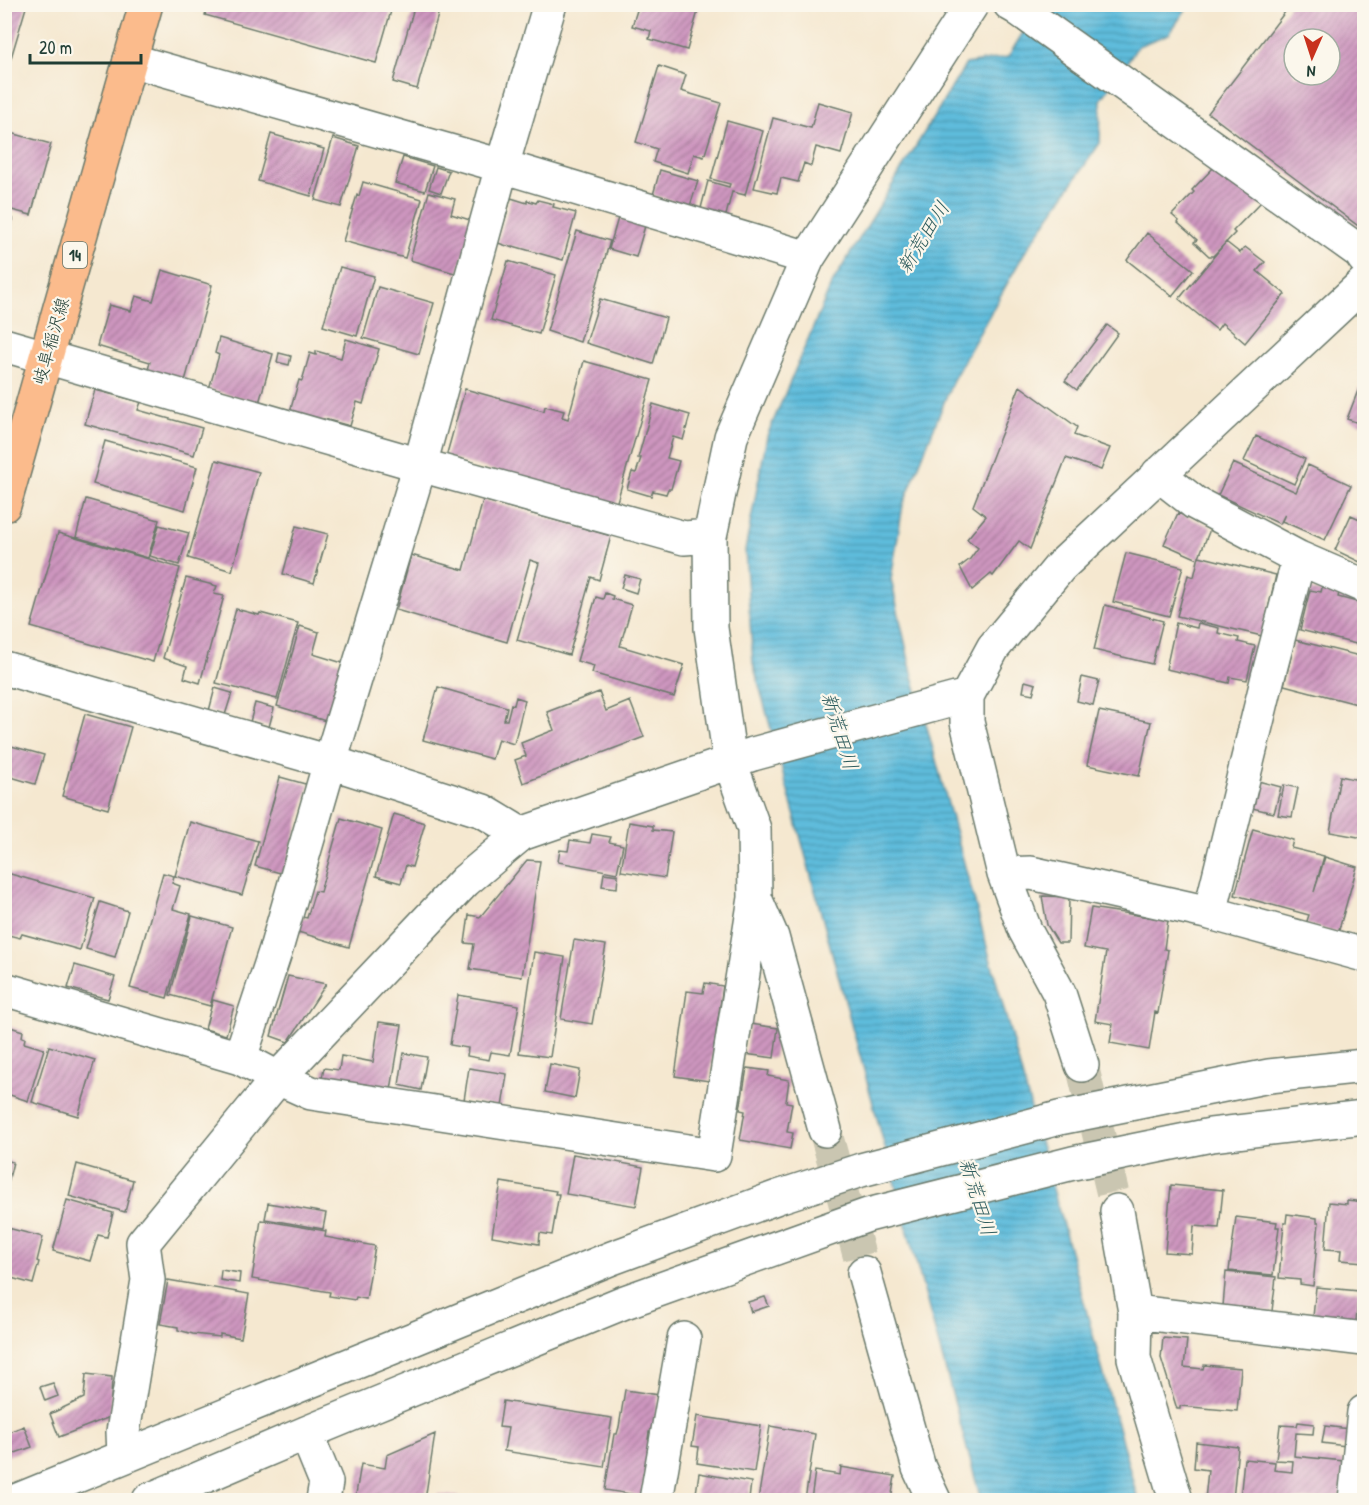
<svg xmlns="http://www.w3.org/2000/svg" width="1369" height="1505" viewBox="0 0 1369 1505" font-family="'Patrick Hand','Klee One',sans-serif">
<defs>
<pattern id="water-rules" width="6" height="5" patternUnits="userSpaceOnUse" patternTransform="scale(1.5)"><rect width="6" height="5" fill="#5ebcdc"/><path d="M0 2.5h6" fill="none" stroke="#4d9ab3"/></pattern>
<pattern id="building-hatch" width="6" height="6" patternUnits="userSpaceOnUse" patternTransform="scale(1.5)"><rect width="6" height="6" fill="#ce96bf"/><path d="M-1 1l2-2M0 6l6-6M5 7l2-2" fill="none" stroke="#a77c9c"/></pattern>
</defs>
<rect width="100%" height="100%" fill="#fbf7ec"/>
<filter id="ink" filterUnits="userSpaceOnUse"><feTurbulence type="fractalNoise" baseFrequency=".0167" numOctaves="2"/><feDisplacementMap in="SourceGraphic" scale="12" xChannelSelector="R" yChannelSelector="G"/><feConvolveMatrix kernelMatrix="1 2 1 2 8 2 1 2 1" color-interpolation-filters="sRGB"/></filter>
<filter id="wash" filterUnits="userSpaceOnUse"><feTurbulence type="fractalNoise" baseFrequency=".008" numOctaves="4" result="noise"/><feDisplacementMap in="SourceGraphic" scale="24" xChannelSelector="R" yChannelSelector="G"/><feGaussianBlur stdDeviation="1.35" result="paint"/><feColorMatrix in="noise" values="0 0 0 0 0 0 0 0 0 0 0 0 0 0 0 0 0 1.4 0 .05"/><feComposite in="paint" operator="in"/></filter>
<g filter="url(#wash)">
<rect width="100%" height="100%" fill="#f5e8d0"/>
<path fill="url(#water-rules)" stroke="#3e7c88" stroke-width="1.5" d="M 1040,5 L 1189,5 L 1169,34 L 1138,46 L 1101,100 L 1100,143 L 1025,252 L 953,380 L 903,505 L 891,579 L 910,665 L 1138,1500 L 981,1500 L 753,663 L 745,551 L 767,436 L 831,285 L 966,64 L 1008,57 Z"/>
<g id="blocks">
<path fill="url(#building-hatch)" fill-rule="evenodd" d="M 4,4 L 27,4 L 5,78 L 4,78 Z
M 208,4 L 393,4 L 376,63 L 205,15 Z
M 415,4 L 441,4 L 417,89 L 393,82 Z
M 639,4 L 700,4 L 687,50 L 649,39 L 651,31 L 632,26 Z
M 1291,4 L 1364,4 L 1364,226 L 1361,228 L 1208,113 ZM 1294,39 L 1330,39 L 1330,75 L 1294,75 Z
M 659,66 L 686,75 L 681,91 L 721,103 L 704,157 L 694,154 L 688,173 L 653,162 L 657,149 L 636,142 Z
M 818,102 L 853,112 L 841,154 L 816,147 L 811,166 L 804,163 L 798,182 L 781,178 L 777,193 L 754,188 L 773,118 L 811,128 Z
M 727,121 L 763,131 L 745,195 L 732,192 L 725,219 L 700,212 L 708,181 L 729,187 L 730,184 L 711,179 Z
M 4,131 L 51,144 L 31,215 L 4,208 Z
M 271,134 L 324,149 L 311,196 L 258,181 Z
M 333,138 L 359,146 L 341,207 L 315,200 Z
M 403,157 L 433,166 L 425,191 L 395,183 Z
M 1215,166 L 1227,179 L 1233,172 L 1263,200 L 1233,231 L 1235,233 L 1213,256 L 1209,256 L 1194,242 L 1197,240 L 1178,223 L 1179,221 L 1172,215 L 1194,192 L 1192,190 Z
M 436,167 L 449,171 L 441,193 L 429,189 Z
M 660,170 L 698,181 L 690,206 L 653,195 Z
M 363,182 L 422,199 L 405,258 L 343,241 L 357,195 L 359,196 Z
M 429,192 L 455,199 L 451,214 L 473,221 L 458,274 L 410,260 Z
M 511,198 L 527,203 L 527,200 L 536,203 L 538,200 L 554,204 L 553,207 L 576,213 L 563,260 L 513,246 L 513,248 L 498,243 Z
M 4,216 L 13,219 L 5,247 L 4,247 Z
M 618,218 L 645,226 L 636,257 L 609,249 Z
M 577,231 L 610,241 L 580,342 L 547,331 Z
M 1147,233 L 1193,270 L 1172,296 L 1127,260 Z
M 1226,242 L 1240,253 L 1245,247 L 1265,262 L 1257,271 L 1285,294 L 1245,343 L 1222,323 L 1217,330 L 1179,299 Z
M 508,261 L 556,275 L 539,334 L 491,320 Z
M 340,267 L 374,276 L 357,336 L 323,326 Z
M 162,270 L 212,285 L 185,381 L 148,370 L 150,362 L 97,346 L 109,305 L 131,311 L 136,296 L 153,301 Z
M 378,287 L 434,303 L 419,354 L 363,338 Z
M 600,299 L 666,318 L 653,364 L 586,343 Z
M 1107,325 L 1118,333 L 1077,390 L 1065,381 Z
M 219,338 L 273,354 L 259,403 L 209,389 L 219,355 L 215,353 Z
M 346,339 L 379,349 L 363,404 L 357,402 L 350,426 L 324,419 L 323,424 L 289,415 L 299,380 L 302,381 L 310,353 L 316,355 L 316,351 L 341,358 Z
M 279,353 L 291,356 L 289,365 L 277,362 Z
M 584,361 L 652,380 L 616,505 L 446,457 L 465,389 L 544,411 L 545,406 L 564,411 L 562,417 L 568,419 Z
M 1020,386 L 1077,427 L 1074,435 L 1110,448 L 1101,470 L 1066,458 L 1030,549 L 1019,541 L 993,576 L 991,574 L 972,590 L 960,567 L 970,559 L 978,548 L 967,539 L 986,516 L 973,506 Z
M 1359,388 L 1364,390 L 1364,425 L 1347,419 Z
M 95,390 L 141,402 L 138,410 L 202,428 L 194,455 L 85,424 Z
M 653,404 L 690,415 L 683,440 L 673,437 L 667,458 L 679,461 L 671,489 L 668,489 L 666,494 L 653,491 L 651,496 L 627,489 L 632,472 L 636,473 L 641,458 L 638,458 Z
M 1256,436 L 1305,459 L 1294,484 L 1244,461 Z
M 105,441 L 197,467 L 185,510 L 93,484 Z
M 216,460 L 259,472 L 232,571 L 188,558 Z
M 1233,463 L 1296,492 L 1308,465 L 1351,485 L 1325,540 L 1282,521 L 1285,514 L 1280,524 L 1218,495 Z
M 86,499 L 159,520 L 148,558 L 76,537 Z
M 483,500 L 611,536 L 599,580 L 591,577 L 569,655 L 517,640 L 539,563 L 530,560 L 507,642 L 396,610 L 411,555 L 464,570 Z
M 1178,513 L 1211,527 L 1198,559 L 1164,544 Z
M 1351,515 L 1364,521 L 1364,557 L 1362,563 L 1335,550 Z
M 159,525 L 189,533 L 179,565 L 150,556 Z
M 296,526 L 328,534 L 314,583 L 283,574 Z
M 58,533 L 180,568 L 153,662 L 31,627 Z
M 1126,553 L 1183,567 L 1169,616 L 1113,602 Z
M 1199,556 L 1276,575 L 1262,636 L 1177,616 L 1188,575 L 1194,577 Z
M 625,575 L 640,579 L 636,593 L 621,588 Z
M 186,578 L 217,586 L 214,594 L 224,596 L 200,683 L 184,678 L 187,666 L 163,658 Z
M 1323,584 L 1340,588 L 1338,597 L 1364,604 L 1364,646 L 1300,630 L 1310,590 L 1321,592 Z
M 605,593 L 613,596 L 612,599 L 632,605 L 620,646 L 684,665 L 674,697 L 592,673 L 594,666 L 577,661 L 596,597 L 603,599 Z
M 1105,605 L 1163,621 L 1152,664 L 1094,650 Z
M 236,609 L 259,615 L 260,613 L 298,623 L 277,699 L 216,683 Z
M 1176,623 L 1197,628 L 1198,623 L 1219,628 L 1218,633 L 1239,638 L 1238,642 L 1255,646 L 1247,680 L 1230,677 L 1229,683 L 1166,669 Z
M 300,626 L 319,632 L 313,654 L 346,664 L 329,722 L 277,706 Z
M 1295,640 L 1364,657 L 1364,674 L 1357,704 L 1284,685 Z
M 1082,677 L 1099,681 L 1093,705 L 1077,701 Z
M 1025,681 L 1036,684 L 1033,694 L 1023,692 Z
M 438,687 L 507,707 L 504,720 L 507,720 L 511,704 L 514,705 L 516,697 L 525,700 L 514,744 L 498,739 L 492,759 L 423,740 Z
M 215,688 L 232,693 L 225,715 L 209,711 Z
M 599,692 L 606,711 L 630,701 L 644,737 L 523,783 L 515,760 L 526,756 L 521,743 L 554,730 L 547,712 Z
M 255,703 L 274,708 L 269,727 L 250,722 Z
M 1099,711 L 1151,722 L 1139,776 L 1087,765 Z
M 85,714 L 131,727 L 108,809 L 62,796 Z
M 4,744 L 44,755 L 35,784 L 4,775 Z
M 1340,776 L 1364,781 L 1364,838 L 1330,832 Z
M 280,777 L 309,785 L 284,874 L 255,866 Z
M 1258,781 L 1281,787 L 1274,813 L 1252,808 Z
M 1284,785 L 1298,788 L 1292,817 L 1278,815 Z
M 394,814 L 425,823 L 412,867 L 406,865 L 401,883 L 376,876 Z
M 341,818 L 382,830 L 349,947 L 298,932 L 302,917 L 307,918 L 315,891 L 320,892 Z
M 190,822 L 258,841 L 242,895 L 175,876 Z
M 629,822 L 653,826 L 653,830 L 672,832 L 665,878 L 621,871 Z
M 1253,829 L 1293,840 L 1291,848 L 1324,856 L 1314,892 L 1325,857 L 1357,867 L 1338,933 L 1306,924 L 1309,915 L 1235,895 Z
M 592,834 L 611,837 L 609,842 L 623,845 L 617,873 L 558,862 L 560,850 L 568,851 L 570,840 L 590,843 Z
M 527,860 L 540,861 L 522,977 L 470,969 L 474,944 L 465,943 L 469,915 L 480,917 Z
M 7,873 L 95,898 L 80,950 L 22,934 L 20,938 L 4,934 L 4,882 Z
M 163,873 L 174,876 L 172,883 L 180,886 L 173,909 L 191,914 L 167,998 L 130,988 Z
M 604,873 L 618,875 L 617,888 L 602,886 Z
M 1042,896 L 1069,897 L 1068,943 L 1058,943 L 1047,925 Z
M 100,902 L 128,911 L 115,957 L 86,949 Z
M 1091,908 L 1168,920 L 1164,949 L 1168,950 L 1158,1013 L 1155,1012 L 1149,1050 L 1110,1043 L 1113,1024 L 1095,1021 L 1106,952 L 1084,948 Z
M 192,916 L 232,927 L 210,1006 L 170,995 Z
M 574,940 L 606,945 L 592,1024 L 561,1019 Z
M 534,952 L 565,957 L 550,1057 L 519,1053 Z
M 75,965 L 115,977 L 108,999 L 68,988 Z
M 288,976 L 326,984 L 288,1042 L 271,1036 Z
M 705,983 L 723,986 L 709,1081 L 675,1076 L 687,991 L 703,993 Z
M 458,995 L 519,1005 L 510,1055 L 491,1052 L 489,1060 L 467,1056 L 468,1048 L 450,1045 Z
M 213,1000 L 234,1006 L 226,1035 L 205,1029 Z
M 379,1022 L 402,1025 L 391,1090 L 322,1078 L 324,1068 L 339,1070 L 341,1056 L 373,1062 Z
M 750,1024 L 778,1028 L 774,1058 L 745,1054 Z
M 4,1025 L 23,1031 L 22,1037 L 25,1038 L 24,1043 L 44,1049 L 28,1101 L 4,1093 Z
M 49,1046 L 95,1060 L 78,1116 L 32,1102 Z
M 404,1053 L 427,1057 L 421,1090 L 399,1085 Z
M 550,1064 L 580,1070 L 575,1098 L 545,1092 Z
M 469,1068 L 507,1074 L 502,1107 L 464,1100 Z
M 747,1068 L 769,1071 L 768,1076 L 789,1080 L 786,1102 L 792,1103 L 787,1132 L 793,1133 L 790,1149 L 740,1140 L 745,1111 L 740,1110 Z
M 573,1154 L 643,1167 L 636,1206 L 566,1194 Z
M 4,1160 L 13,1162 L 5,1195 L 4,1195 Z
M 77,1164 L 133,1180 L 125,1212 L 69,1196 Z
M 501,1182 L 556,1191 L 555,1194 L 559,1194 L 552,1235 L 540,1233 L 539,1244 L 492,1236 Z
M 1171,1185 L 1223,1190 L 1219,1228 L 1194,1226 L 1192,1254 L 1165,1252 Z
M 67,1200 L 113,1213 L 107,1237 L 98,1235 L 90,1261 L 53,1251 Z
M 1347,1200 L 1364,1202 L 1364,1262 L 1340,1260 L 1341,1250 L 1325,1249 L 1329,1202 L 1347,1204 Z
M 268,1203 L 326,1213 L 323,1229 L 265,1219 Z
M 1287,1214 L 1317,1218 L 1317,1222 L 1319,1222 L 1313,1286 L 1300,1284 L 1300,1280 L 1279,1278 L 1284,1223 L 1286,1223 Z
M 1236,1217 L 1277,1222 L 1276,1227 L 1279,1227 L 1273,1275 L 1229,1271 Z
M 261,1220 L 326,1231 L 325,1237 L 375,1246 L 366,1299 L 356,1297 L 355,1300 L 329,1296 L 330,1292 L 252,1279 Z
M 4,1227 L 43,1237 L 37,1261 L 39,1262 L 33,1284 L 4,1276 Z
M 221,1270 L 240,1273 L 239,1283 L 220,1280 Z
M 1226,1272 L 1276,1277 L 1272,1311 L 1223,1306 Z
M 168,1280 L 249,1294 L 241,1338 L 220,1334 L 220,1337 L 193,1334 L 178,1330 L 178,1327 L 160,1324 Z
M 1316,1287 L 1359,1291 L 1356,1321 L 1313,1317 Z
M 765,1297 L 769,1306 L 751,1312 L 748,1302 Z
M 1163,1338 L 1187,1340 L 1184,1367 L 1203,1369 L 1204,1365 L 1241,1368 L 1237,1411 L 1180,1406 L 1180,1409 L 1177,1409 L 1161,1358 Z
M 86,1374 L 112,1377 L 110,1417 L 59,1437 L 50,1414 L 84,1398 Z
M 53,1383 L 58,1396 L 45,1401 L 40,1387 Z
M 625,1390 L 659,1395 L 653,1432 L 649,1432 L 648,1439 L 651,1439 L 642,1496 L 605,1490 L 614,1434 L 617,1434 L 619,1427 Z
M 503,1401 L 612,1418 L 604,1467 L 504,1451 L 508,1428 L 499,1427 Z
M 697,1416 L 761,1426 L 754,1472 L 697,1463 L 699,1447 L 692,1446 Z
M 1298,1422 L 1314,1424 L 1313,1434 L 1296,1433 L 1294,1456 L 1344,1461 L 1340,1500 L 1240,1500 L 1244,1459 L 1275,1462 L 1274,1470 L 1292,1472 L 1293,1461 L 1276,1460 L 1280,1425 L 1297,1426 Z
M 24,1426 L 32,1447 L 4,1457 L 4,1434 Z
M 770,1426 L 815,1434 L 805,1500 L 758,1500 Z
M 1325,1426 L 1349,1429 L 1346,1446 L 1322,1443 Z
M 435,1434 L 425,1500 L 355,1500 L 361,1464 L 385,1468 L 387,1455 Z
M 1196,1442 L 1238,1447 L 1233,1500 L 1205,1500 L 1208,1470 L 1194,1468 Z
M 841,1467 L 895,1476 L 891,1500 L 811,1500 L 815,1471 L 840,1475 Z
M 699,1473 L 751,1482 L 749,1500 L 695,1500 Z
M 438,1494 L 473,1499 L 473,1500 L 437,1500 Z
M 265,1495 L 294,1499 L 294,1500 L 264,1500 Z"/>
</g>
</g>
<g filter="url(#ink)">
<use href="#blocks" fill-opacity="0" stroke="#6a796b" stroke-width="1.5"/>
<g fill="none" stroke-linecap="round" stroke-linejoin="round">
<path stroke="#cac6b1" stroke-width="33" stroke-dasharray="33 16" stroke-linecap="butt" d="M 1082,1065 L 1117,1211
M 825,1130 L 864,1273"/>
<g stroke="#6a796b" stroke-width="36">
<path id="minor" d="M 1010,4 L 1017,8 L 1360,252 L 1364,258
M 130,60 L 502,166 L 808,258
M 4,345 L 420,465 L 684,538 L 710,536
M 1158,474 L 1195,503 L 1299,558 L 1364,586
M 4,668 L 330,762 L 483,811 L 521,834
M 1004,874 L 1031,873 L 1210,913 L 1364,955
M 755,898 L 772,937 L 825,1130
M 1210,913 L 1268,677 L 1299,558
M 4,989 L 240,1058 L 278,1078 L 311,1093 L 714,1155 L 755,898 L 754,829 L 730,762 L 711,628 L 710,536 L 731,437 L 808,258 L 972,4
M 240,1058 L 276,949 L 330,762 L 420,465 L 502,166 L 550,4
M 1082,1065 L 1059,993 L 1025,930 L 1004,874 L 967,722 L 967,696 L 993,648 L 1060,567 L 1364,283
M 1117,1211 L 1135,1312 L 1134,1358 L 1176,1500
M 864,1273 L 919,1468 L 934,1500
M 1135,1312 L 1364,1339
M 306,1433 L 326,1482 L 323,1500
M 124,1456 L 123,1432 L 148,1280 L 143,1243 L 278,1078 L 465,881 L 521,834 L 753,754 L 967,696
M 18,1500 L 612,1258 L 778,1197 L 861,1170 L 1059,1118 L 1269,1076 L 1364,1066
M 149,1500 L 306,1433 L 622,1303 L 868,1215 L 1073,1163 L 1211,1135 L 1364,1117
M 656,1500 L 684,1339
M 1355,1500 L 1364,1412"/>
</g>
<g stroke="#6a796b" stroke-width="36">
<path id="major" d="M 4,505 L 146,4"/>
</g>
<use href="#minor" stroke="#fff" stroke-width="33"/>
<use href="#major" stroke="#fbbb8c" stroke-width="33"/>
</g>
</g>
<g text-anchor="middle" stroke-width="4.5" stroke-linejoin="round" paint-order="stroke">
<rect fill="#fbf7ec" stroke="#61756b" stroke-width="1.5" x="63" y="242" width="24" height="26" rx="4.5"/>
<g font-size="16" font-weight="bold" fill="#1f3d34">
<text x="75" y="261">14</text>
</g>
<g font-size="18" fill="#1f3d34" stroke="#fbf7ec">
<text transform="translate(51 341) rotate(-74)" y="6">岐阜稲沢線</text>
</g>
<g font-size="20" font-style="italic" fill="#2f5d5e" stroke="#fbf7ec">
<text transform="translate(923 237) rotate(-58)" y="7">新荒田川</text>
<text transform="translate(840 731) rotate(73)" y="7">新荒田川</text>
<text transform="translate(978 1197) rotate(73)" y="7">新荒田川</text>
</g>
</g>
<rect width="1369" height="1505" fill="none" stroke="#fbf7ec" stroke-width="24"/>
<g transform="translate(1312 57) rotate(183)"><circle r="28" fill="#fbf7ec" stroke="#a3ada2" stroke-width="1.5"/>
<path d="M0-4.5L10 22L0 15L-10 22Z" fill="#c8321e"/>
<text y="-9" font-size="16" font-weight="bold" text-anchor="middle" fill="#1f3d34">N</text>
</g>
<path d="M30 54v9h111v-9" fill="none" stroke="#1f3d34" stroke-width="3"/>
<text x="39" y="54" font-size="18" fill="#1f3d34" stroke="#fbf7ec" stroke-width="4.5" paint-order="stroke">20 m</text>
</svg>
